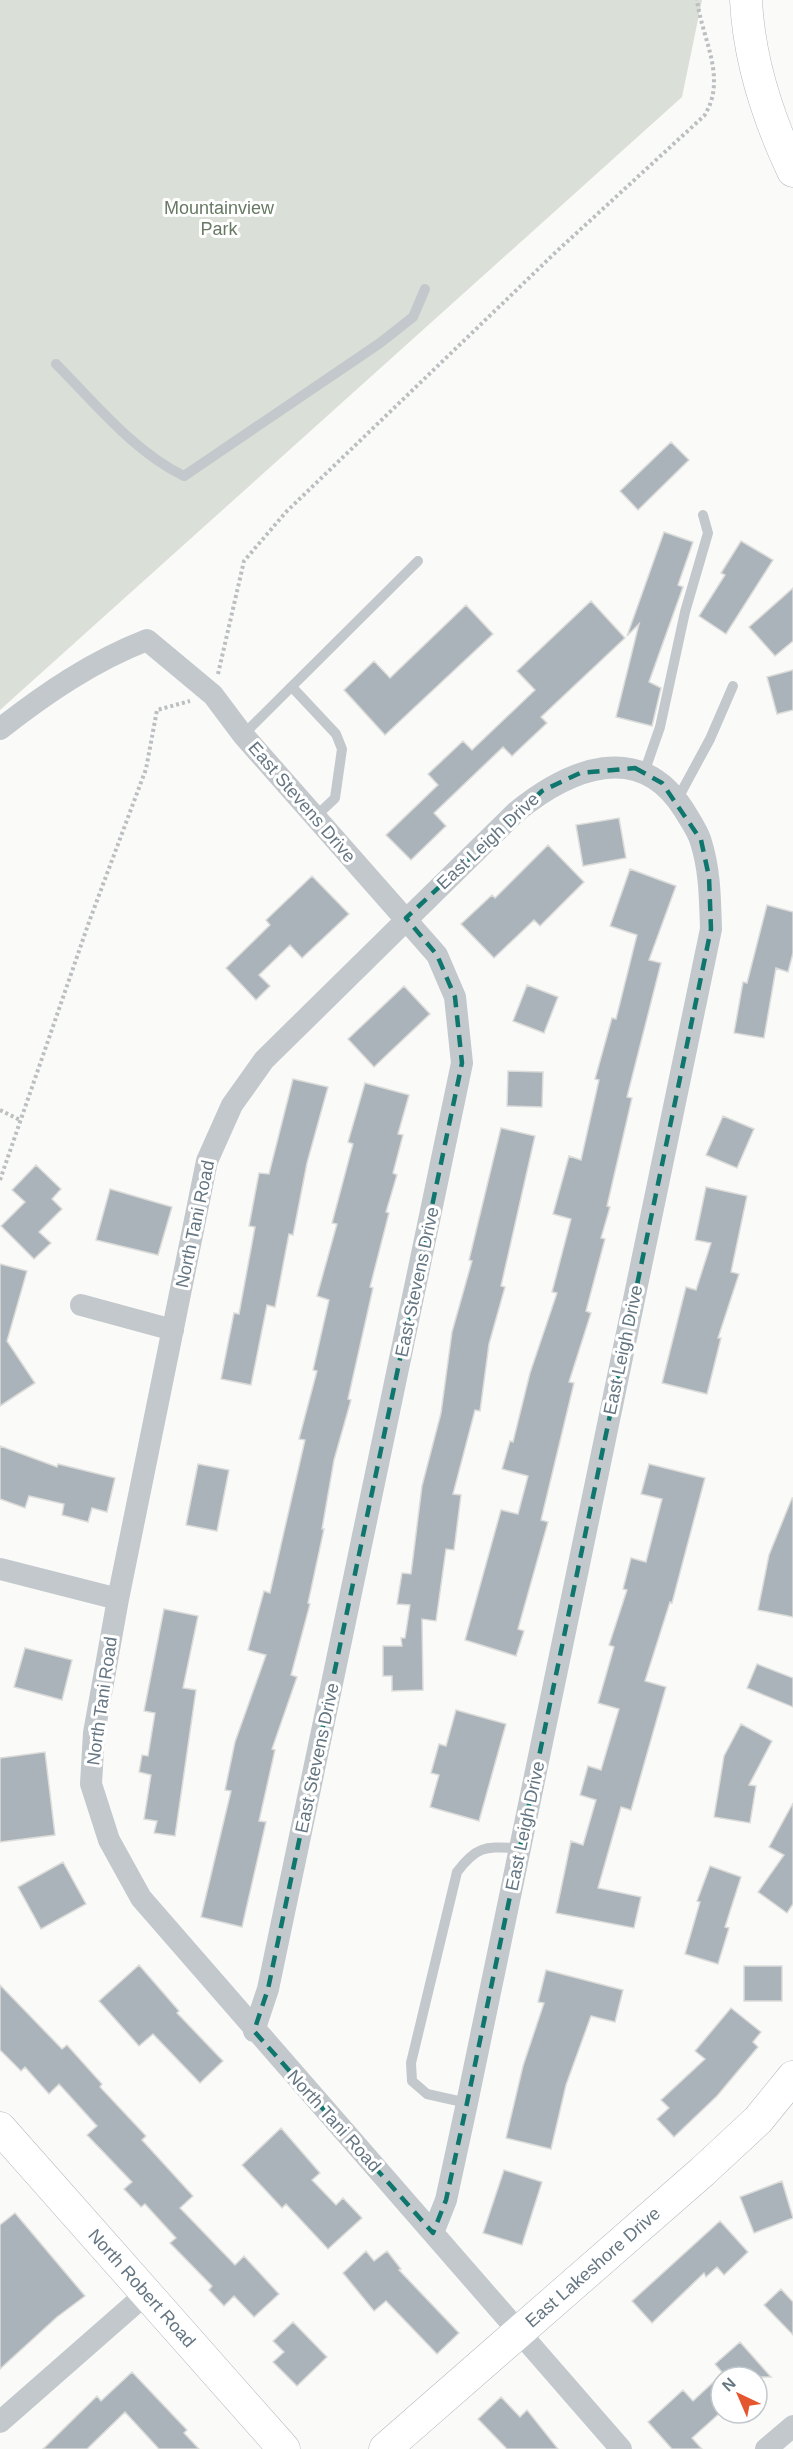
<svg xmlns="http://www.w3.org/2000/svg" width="793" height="2449" viewBox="0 0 793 2449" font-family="Helvetica,sans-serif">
<rect width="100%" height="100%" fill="#fafaf8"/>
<path fill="#dadfd7" d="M 0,0 L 702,0 L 682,97 L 0,710 Z"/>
<path fill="#aab3b9" stroke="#dcdcda" stroke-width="1.5" d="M 671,442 L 689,460 L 638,510 L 620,491 Z
M 664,532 L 693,542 L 678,585 L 683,587 L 649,682 L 661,688 L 652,726 L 616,717 L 639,624 L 627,636 Z
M 741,541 L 773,560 L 726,634 L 699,616 L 725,575 L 721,573 Z
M 793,588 L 793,641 L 775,656 L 749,627 Z
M 591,601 L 625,638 L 541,717 L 547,723 L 512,756 L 503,747 L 434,813 L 446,826 L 411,860 L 386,835 L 438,785 L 428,774 L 463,741 L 472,750 L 535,690 L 517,671 Z
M 466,605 L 493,634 L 385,735 L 344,690 L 374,661 L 390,678 Z
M 793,670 L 793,710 L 777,714 L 767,677 Z
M 619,818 L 626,858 L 583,866 L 576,825 Z
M 548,845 L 584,882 L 540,926 L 534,920 L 494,958 L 461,924 L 492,895 L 495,898 Z
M 630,869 L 676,886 L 649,960 L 661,963 L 627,1097 L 632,1098 L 607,1206 L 610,1207 L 601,1238 L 605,1239 L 586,1311 L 591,1313 L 569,1382 L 574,1383 L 541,1520 L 548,1522 L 518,1629 L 524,1631 L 516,1656 L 465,1640 L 501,1510 L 518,1514 L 528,1476 L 502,1469 L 510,1441 L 513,1442 L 530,1373 L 557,1293 L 552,1292 L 571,1219 L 553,1214 L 569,1156 L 581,1160 L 599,1080 L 595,1079 L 612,1018 L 616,1019 L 637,935 L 610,926 Z
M 312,876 L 349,914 L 302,958 L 290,945 L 259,975 L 270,986 L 256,1000 L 226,968 L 270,925 L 266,920 Z
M 767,905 L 793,912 L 793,953 L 788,972 L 776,968 L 764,1038 L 734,1033 L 743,982 L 747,983 Z
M 527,985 L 558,997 L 544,1033 L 513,1021 Z
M 404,986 L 430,1014 L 374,1067 L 348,1039 Z
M 508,1071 L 543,1072 L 542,1107 L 507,1106 Z
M 293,1079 L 328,1087 L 307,1163 L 293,1235 L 289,1234 L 275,1307 L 267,1305 L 251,1385 L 221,1379 L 234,1313 L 239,1314 L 255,1227 L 249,1226 L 259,1173 L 269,1174 Z
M 365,1083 L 409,1095 L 398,1134 L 403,1135 L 393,1173 L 397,1175 L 386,1212 L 389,1213 L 370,1287 L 373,1288 L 348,1399 L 351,1400 L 334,1460 L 322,1529 L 324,1529 L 308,1603 L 310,1604 L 291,1675 L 297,1677 L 272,1749 L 275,1750 L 259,1821 L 266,1822 L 242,1927 L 201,1917 L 231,1791 L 225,1790 L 235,1742 L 266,1655 L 248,1650 L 264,1591 L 270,1593 L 305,1440 L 299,1439 L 317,1371 L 313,1370 L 329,1300 L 317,1296 L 337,1224 L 332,1223 L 353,1144 L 348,1142 Z
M 723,1116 L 754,1129 L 737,1168 L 706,1155 Z
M 501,1128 L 535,1136 L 501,1286 L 505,1287 L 489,1344 L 480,1411 L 475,1410 L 453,1494 L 461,1495 L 454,1550 L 446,1549 L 436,1621 L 422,1619 L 423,1690 L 392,1691 L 392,1676 L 383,1676 L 383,1646 L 402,1646 L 401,1638 L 405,1638 L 410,1605 L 397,1604 L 402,1573 L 411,1574 L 422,1486 L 441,1413 L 452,1332 L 472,1261 L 469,1260 Z
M 36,1165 L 61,1189 L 52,1199 L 62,1209 L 39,1232 L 51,1243 L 34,1259 L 1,1226 L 25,1202 L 12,1190 Z
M 706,1187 L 747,1196 L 731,1272 L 739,1274 L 718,1338 L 721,1338 L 707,1394 L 662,1383 L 686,1287 L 696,1290 L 711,1243 L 695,1240 Z
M 110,1189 L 172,1207 L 158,1255 L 96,1240 Z
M 0,1264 L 27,1271 L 7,1341 L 35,1383 L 0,1406 Z
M 0,1446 L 57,1467 L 58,1464 L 115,1478 L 107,1512 L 92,1508 L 88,1522 L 62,1515 L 64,1504 L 29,1496 L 25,1508 L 0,1499 Z
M 198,1464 L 229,1470 L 217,1531 L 186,1525 Z
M 649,1464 L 705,1478 L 672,1603 L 670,1602 L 645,1681 L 666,1687 L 631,1810 L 621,1807 L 598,1888 L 641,1897 L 634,1928 L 556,1913 L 571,1841 L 583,1845 L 596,1800 L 580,1795 L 588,1766 L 601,1770 L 619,1709 L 598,1703 L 614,1647 L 609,1645 L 627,1590 L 623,1589 L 631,1558 L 646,1562 L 662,1499 L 641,1494 Z
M 792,1498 L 793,1498 L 793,1617 L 758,1610 L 769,1555 Z
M 164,1609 L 198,1616 L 183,1688 L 196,1690 L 175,1836 L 154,1833 L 157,1821 L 144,1819 L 151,1775 L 139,1772 L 142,1755 L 148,1756 L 155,1713 L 144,1711 Z
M 25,1648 L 72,1660 L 62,1700 L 14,1687 Z
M 757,1664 L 793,1678 L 793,1707 L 747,1688 Z
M 456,1710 L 506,1724 L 479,1821 L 430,1807 L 439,1775 L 431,1773 L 439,1744 L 446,1746 Z
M 741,1724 L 772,1741 L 749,1785 L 756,1786 L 750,1823 L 714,1817 L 724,1756 Z
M 45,1752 L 55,1835 L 0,1842 L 0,1758 Z
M 793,1803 L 793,1904 L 787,1913 L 758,1892 L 784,1855 L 769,1847 Z
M 63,1862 L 86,1904 L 41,1929 L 18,1887 Z
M 710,1866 L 741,1877 L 725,1927 L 729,1928 L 718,1964 L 685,1954 L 700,1902 L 697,1901 Z
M 139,1965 L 179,2011 L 177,2013 L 223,2061 L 200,2083 L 153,2034 L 139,2046 L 99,2001 Z
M 744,1966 L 782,1966 L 782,2001 L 744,2001 Z
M 546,1970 L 623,1990 L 615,2022 L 591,2016 L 566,2085 L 551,2149 L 506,2138 L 523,2066 L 544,2003 L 538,2002 Z
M 0,1985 L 62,2049 L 67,2045 L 102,2084 L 100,2087 L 146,2136 L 142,2140 L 193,2196 L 180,2208 L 235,2265 L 244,2256 L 279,2294 L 254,2317 L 234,2296 L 224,2306 L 209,2290 L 212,2286 L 170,2243 L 176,2238 L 145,2204 L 141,2207 L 124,2189 L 132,2182 L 87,2135 L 97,2126 L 59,2084 L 49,2094 L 25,2067 L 21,2071 L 0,2050 Z
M 731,2008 L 761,2032 L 753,2042 L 758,2047 L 717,2096 L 674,2137 L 657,2119 L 669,2108 L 661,2100 L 705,2059 L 695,2051 Z
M 281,2128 L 320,2173 L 312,2180 L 336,2205 L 343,2198 L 362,2218 L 328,2249 L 286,2204 L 282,2208 L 242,2165 Z
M 504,2170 L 542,2182 L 522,2245 L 483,2233 Z
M 782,2181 L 793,2218 L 754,2233 L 740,2197 Z
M 15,2213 L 85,2296 L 57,2317 L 0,2369 L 0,2225 Z
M 720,2221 L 748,2252 L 724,2275 L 717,2267 L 706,2277 L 704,2273 L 652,2323 L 632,2301 Z
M 366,2251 L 374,2261 L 387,2251 L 401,2269 L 399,2270 L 459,2333 L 437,2354 L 386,2301 L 374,2311 L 343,2273 Z
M 781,2289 L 793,2302 L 793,2335 L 764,2305 Z
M 293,2322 L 327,2357 L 297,2386 L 273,2362 L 284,2352 L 273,2341 Z
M 740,2342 L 771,2377 L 726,2377 L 715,2364 Z
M 132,2372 L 187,2430 L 184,2433 L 199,2449 L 159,2449 L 125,2412 L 87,2449 L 43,2449 L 97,2396 L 101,2401 Z
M 721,2375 L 721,2412 L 692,2438 L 702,2449 L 672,2449 L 648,2422 L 683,2390 L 693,2401 Z
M 501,2397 L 520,2417 L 527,2410 L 558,2449 L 507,2449 L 478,2419 Z"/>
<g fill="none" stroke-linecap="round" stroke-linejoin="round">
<g stroke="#b3babf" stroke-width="33">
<g id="secondary">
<path d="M 746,0 C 749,60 767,116 793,171"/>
<path id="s1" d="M 0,2128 L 284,2449"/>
<path id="s2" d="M 385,2449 L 702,2172 L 758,2120 L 793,2077"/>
</g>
</g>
<path stroke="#bbbfc2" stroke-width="4" stroke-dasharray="3 3" stroke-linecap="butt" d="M 218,674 L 244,561 L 286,512 L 557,251 L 704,116 C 728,79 702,39 697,0
M 0,1110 L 20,1120
M 0,1180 L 89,922 L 146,769 L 157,710 L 190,701"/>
<path stroke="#c3c8cc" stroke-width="10" d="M 56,364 C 95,403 134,452 184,476 L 380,343 L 413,317 L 425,289
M 292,687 L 336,734 L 342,749 L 335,798 L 315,817
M 243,735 L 418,561
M 644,773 L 660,727 L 685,612 L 708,533 L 703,515
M 677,800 L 710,739 L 733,686
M 467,2103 L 427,2094 L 412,2081 L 411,2063 L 457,1872 C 478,1844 487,1847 520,1848"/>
<path stroke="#c3c8cc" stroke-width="22" d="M 0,729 C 46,693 93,661 147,640 L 213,695 L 243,735 L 437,955 L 455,997 L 462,1063 L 268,1989 L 254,2031
M 81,1305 L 173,1330
M 0,1569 L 118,1599
M 433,2233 L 446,2200 L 467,2103 L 711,929 C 710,899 710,871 701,842 C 698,831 690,820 684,810 C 640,739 569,769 516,812 L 264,1060 L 232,1105 L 207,1161 L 118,1599 L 94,1733 L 91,1784 L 109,1840 L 141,1898 L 621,2449
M 0,2422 L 147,2293
M 766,2449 L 793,2426"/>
<use href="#secondary" stroke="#fff" stroke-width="32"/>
</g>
<path fill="none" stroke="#0f766e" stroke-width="4.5" stroke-dasharray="12 8" stroke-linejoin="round" d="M 635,768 L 662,783 L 701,840 L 709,877 L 711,929 L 467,2103 L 446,2200 L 433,2233 L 254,2031 L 268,1989 L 462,1063 L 455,997 L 437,955 L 406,918 L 542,791 L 580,773 Z"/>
<g text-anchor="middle" stroke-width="6" stroke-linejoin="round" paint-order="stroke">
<g font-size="18" fill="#687a64" stroke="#fff">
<text x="219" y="214">Mountainview<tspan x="219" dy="21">Park</tspan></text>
</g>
<g font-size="18" fill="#657683" stroke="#fff">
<text transform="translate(302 802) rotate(49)" y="6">East Stevens Drive</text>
<text transform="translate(488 841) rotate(-43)" y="6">East Leigh Drive</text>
<text transform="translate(195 1224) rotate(-78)" y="6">North Tani Road</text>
<text transform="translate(417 1282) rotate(-78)" y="6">East Stevens Drive</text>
<text transform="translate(623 1350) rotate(-78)" y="6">East Leigh Drive</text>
<text transform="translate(102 1701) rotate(-82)" y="6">North Tani Road</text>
<text transform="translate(317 1758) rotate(-78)" y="6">East Stevens Drive</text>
<text transform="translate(525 1826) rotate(-78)" y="6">East Leigh Drive</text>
<text transform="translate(334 2121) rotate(48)" y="6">North Tani Road</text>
<text dy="6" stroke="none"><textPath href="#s2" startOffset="276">East Lakeshore Drive</textPath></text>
<text dy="6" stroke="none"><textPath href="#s1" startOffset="214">North Robert Road</textPath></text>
</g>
</g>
<g transform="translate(739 2395) rotate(316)"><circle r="28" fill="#ffffff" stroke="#c1c8cd" stroke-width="1.5"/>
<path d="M0-4.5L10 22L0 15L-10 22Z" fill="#e4572e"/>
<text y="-9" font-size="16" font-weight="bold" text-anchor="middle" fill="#657683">N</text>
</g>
</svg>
